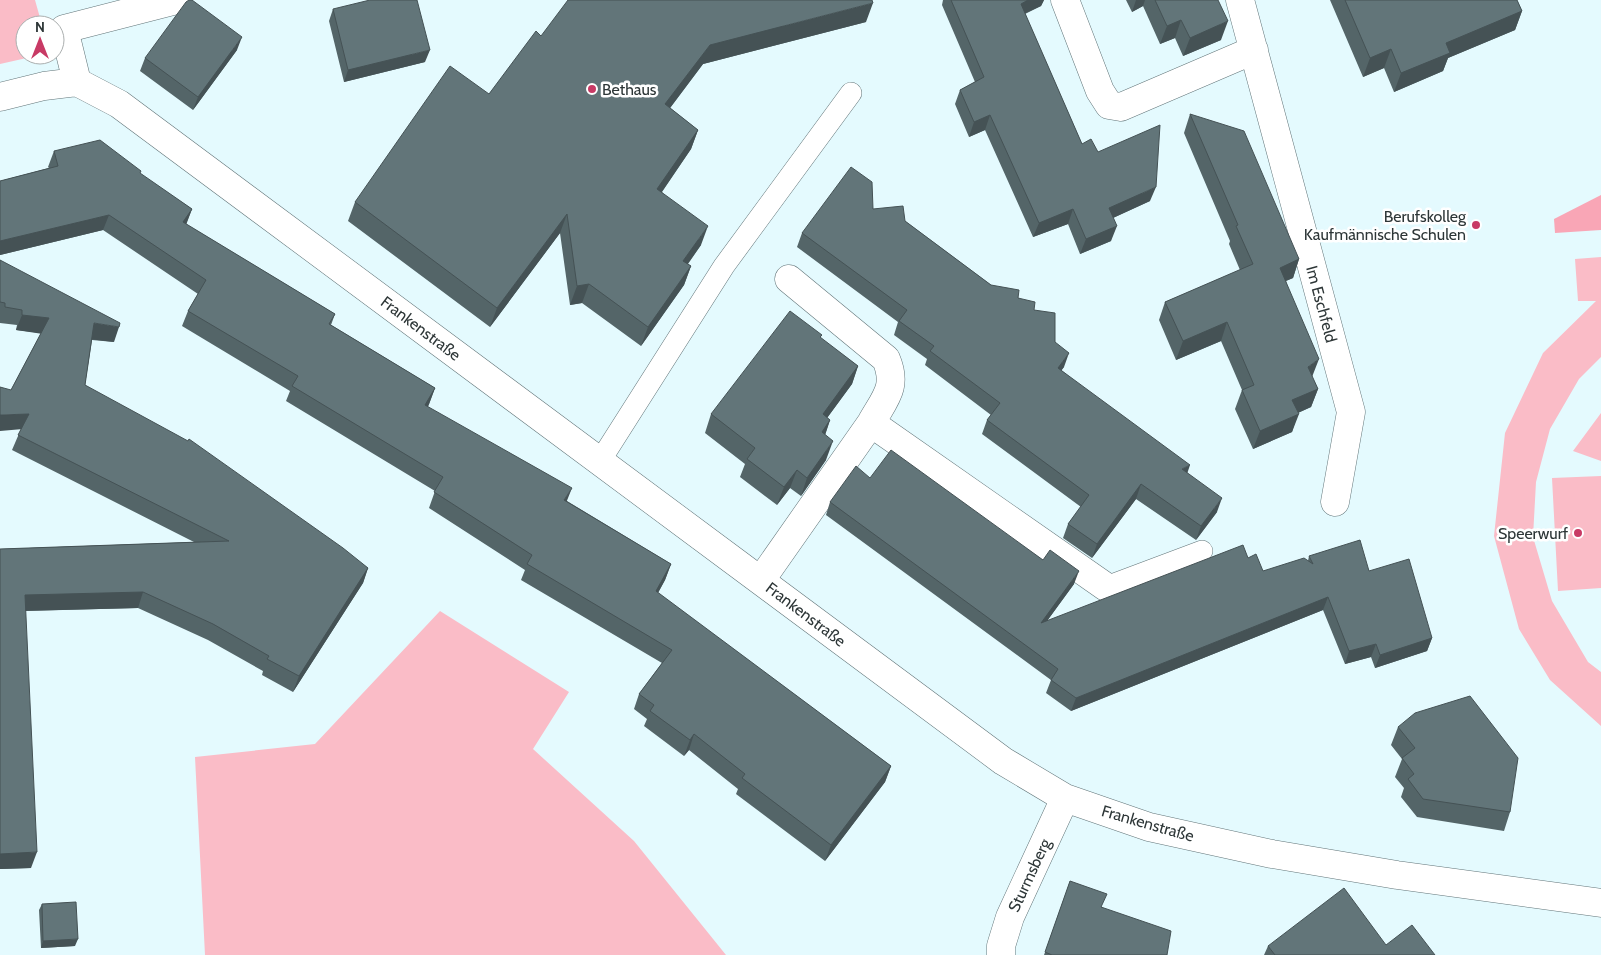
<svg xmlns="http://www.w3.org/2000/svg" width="1601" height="955" viewBox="0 0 1601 955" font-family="Cabin,sans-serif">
<rect width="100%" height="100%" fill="#e4fafe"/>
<path fill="#fabcc7" d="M 0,0 L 35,0 L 42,25 L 25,25 L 25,55 L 40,55 L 0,64 Z
M 1601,257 L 1601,357 L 1579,379 L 1550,429 L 1536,482 L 1533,537 L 1552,601 L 1588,662 L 1601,672 L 1601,726 L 1550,680 L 1519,629 L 1494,536 L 1505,433 L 1543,353 L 1596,301 L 1578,301 L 1575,259 Z
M 1601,413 L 1601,461 L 1573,451 Z
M 1601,476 L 1601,588 L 1558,591 L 1552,478 Z
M 440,611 L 569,692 L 533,749 L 634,841 L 726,955 L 205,955 L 195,757 L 315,744 Z"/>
<path fill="#f9a6b6" d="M 1601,195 L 1601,230 L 1555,233 L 1554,219 Z"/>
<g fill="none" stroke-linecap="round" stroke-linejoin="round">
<g stroke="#627579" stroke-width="22">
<path id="lane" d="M 600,461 L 724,266 L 851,93
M 1106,587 L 1202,551"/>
</g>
<g stroke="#627579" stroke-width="29">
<path id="street" d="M 1065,0 L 1100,91 L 1109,105 L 1121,107 L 1254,50
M 1240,0 L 1351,412 L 1335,502
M 77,82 L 119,104 L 1003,761 L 1065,798 L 1149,827 L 1272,854 L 1397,875 L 1601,903
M 77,82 L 64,29 L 177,0
M 0,97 L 44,86 L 77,82
M 789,279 L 886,359 C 898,387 885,398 871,423
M 761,580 L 871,423 L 1106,587
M 1001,955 L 1001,946 L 1010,917 L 1065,798"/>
</g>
<use href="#lane" stroke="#fff" stroke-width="21"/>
<use href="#street" stroke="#fff" stroke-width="28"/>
</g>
<path fill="#546568" d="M 943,0 L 1044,0 L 1041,6 L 1025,14 L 1082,144 L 1098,152 L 1150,201 L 1113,218 L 1111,241 L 1080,254 L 1068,224 L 1033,237 L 985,130 L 969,137 L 955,104 L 960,90 L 975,82 L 942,5 Z
M 1126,0 L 1218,0 L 1221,40 L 1183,56 L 1175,38 L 1160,44 L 1143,6 L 1132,12 Z
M 1330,0 L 1517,0 L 1522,11 L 1515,30 L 1448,58 L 1443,71 L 1394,92 L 1384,68 L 1363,77 Z
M 333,9 L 425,62 L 344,82 L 329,21 Z
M 866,22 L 703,64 L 670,108 L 698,130 L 691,149 L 662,192 L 701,245 L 688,264 L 691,266 L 684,285 L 641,346 L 582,303 L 570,305 L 560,233 L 490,327 L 348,221 L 355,202 L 489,94 L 541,36 Z
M 237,50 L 193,110 L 140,71 L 145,58 Z
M 1190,114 L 1299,259 L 1293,278 L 1286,281 L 1312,377 L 1318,389 L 1311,407 L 1298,413 L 1292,432 L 1253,449 L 1235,409 L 1242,390 L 1221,341 L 1176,360 L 1159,320 L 1165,302 L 1240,270 L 1229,244 L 1230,241 L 1184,133 Z
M 54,151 L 140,174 L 192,209 L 186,224 L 335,314 L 331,325 L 435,388 L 428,407 L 567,501 L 671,564 L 665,580 L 658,593 L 891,766 L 885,782 L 825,861 L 736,794 L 738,789 L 689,750 L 684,756 L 644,726 L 647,719 L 634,709 L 639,694 L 662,663 L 521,580 L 525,570 L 429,508 L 435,491 L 286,401 L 290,391 L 182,326 L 188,311 L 198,294 L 103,230 L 0,255 L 0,181 L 49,168 L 48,167 Z
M 873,209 L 905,221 L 991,285 L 1018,298 L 1034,310 L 1055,342 L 1064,367 L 1061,370 L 1187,473 L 1217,512 L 1196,540 L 1136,499 L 1092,558 L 1063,538 L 1068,524 L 1081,507 L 982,434 L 987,420 L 991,415 L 925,365 L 927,359 L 894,335 L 898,322 L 797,247 L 802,233 Z
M 0,260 L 114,342 L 92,340 L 85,385 L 368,568 L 363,583 L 293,692 L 262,675 L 263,671 L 208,640 L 138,608 L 25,611 L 31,868 L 0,869 L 0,549 L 194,542 L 12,450 L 21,429 L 11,390 L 41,333 L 16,330 L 17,325 L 0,323 Z
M 822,335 L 820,338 L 858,366 L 852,384 L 827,418 L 830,420 L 825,435 L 826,460 L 801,496 L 790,488 L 777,505 L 740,477 L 745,464 L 705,433 L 711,414 Z
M 870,478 L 1074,584 L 1047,621 L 1248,558 L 1263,571 L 1308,561 L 1309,556 L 1369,571 L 1432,638 L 1427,651 L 1375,668 L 1371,657 L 1345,664 L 1323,610 L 1071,711 L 1046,693 L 1051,680 L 826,515 L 830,502 Z
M 1398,727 L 1510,812 L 1504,831 L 1417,817 L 1401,797 L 1404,788 L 1395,777 L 1402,759 L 1391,745 Z
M 1070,881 L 1102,907 L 1167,955 L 1044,955 Z
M 42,904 L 75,946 L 41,948 L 39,910 Z
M 1386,945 L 1435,955 L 1264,955 L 1268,946 Z"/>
<path fill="#455255" d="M 1028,0 L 1044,0 L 1041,6 L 1015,18 L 1021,4 Z
M 1136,0 L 1145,0 L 1143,6 L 1132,12 Z
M 873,3 L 866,22 L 703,64 L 658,124 L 665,104 L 710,45 Z
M 1522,11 L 1515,30 L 1448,58 L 1443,71 L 1394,92 L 1401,73 L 1446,43 Z
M 1181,20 L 1175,38 L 1160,44 L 1167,26 Z
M 1228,21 L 1221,40 L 1183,56 L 1190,38 Z
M 242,37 L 237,50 L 193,110 L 198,97 Z
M 1391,49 L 1384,68 L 1363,77 L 1370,58 Z
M 430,50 L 425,62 L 344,82 L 348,70 Z
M 990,115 L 985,130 L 969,137 L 974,122 Z
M 698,130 L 691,149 L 650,209 L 657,189 Z
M 1156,187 L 1150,201 L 1104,222 L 1109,208 Z
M 192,209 L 186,225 L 183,222 Z
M 1073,209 L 1068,224 L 1033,237 L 1039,223 Z
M 567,214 L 560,233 L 490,327 L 497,308 Z
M 109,215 L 103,230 L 0,255 L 0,241 Z
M 708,226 L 701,245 L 676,280 L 683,261 Z
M 1117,226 L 1111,241 L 1080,254 L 1086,239 Z
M 1299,259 L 1293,278 L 1273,286 L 1280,268 Z
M 691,266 L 684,285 L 641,346 L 648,327 Z
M 589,284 L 582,303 L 570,305 L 577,286 Z
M 22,315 L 49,318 L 43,334 L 16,330 Z
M 1227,322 L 1221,341 L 1176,360 L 1183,341 Z
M 94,323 L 119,327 L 114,342 L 89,339 Z
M 1069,353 L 1064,367 L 1053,382 L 1058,368 Z
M 1319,359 L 1312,377 L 1308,367 Z
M 858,366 L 852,384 L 816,433 L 823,414 Z
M 435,388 L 429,404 L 419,421 L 425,405 Z
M 1318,389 L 1311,407 L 1286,418 L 1292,400 Z
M 29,414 L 23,429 L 0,431 L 0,415 Z
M 1299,414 L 1292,432 L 1253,449 L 1260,431 Z
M 830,420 L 824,438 L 822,432 Z
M 833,441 L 826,460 L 801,496 L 807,478 Z
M 1190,465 L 1185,480 L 1182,469 Z
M 797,470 L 790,488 L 777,505 L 784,487 Z
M 1141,484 L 1136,499 L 1092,558 L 1097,544 Z
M 572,488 L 566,503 L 564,500 Z
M 1222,498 L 1217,512 L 1196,540 L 1201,526 Z
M 671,564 L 665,580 L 650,607 L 656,591 Z
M 368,568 L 363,583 L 293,692 L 299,676 Z
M 1079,571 L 1074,584 L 1036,636 L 1041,623 Z
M 143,592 L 138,608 L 19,611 L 25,595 Z
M 1328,597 L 1323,610 L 1071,711 L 1076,698 Z
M 1432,638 L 1427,651 L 1375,668 L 1380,655 Z
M 1376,644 L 1371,657 L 1345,664 L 1349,651 Z
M 694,734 L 689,750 L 684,756 L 690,740 Z
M 891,766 L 885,782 L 825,861 L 831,845 Z
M 37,852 L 31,868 L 0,869 L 0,854 Z
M 78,939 L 75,946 L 41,948 L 43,941 Z"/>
<path fill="#627579" stroke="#455255" d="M 189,0 L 192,0 L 242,37 L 198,97 L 145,58 L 186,2 Z
M 370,0 L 417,0 L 430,50 L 348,70 L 333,9 Z
M 568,0 L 872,0 L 873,3 L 710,45 L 665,104 L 698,130 L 657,189 L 708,226 L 683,261 L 691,266 L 648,327 L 589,284 L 577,286 L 567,214 L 497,308 L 355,202 L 450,66 L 489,94 L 536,31 L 541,36 Z
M 951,0 L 1028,0 L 1021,4 L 1082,144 L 1091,139 L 1098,152 L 1160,125 L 1156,187 L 1109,208 L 1117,226 L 1086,239 L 1073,209 L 1039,223 L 990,115 L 974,122 L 960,90 L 984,77 Z
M 1155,0 L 1218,0 L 1228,21 L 1190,38 L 1181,20 L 1167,26 Z
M 1345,0 L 1517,0 L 1522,11 L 1446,43 L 1450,53 L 1401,73 L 1391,49 L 1370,58 Z
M 1190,114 L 1244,131 L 1299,259 L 1280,268 L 1319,359 L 1308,367 L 1318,389 L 1292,400 L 1299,414 L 1260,431 L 1242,390 L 1254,385 L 1227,322 L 1183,341 L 1165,302 L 1253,264 L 1236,226 L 1238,225 Z
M 100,140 L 141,171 L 140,173 L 192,209 L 183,222 L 335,314 L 329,324 L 435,388 L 425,405 L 572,488 L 564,500 L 671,564 L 656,591 L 891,766 L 831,845 L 742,778 L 745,774 L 694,734 L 690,740 L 650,711 L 654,705 L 639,694 L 672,650 L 527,564 L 532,555 L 434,492 L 443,477 L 292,386 L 298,376 L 188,311 L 206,280 L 109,215 L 0,241 L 0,181 L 58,166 L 54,151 Z
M 851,167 L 872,182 L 873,209 L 903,206 L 905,221 L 991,285 L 1019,290 L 1018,298 L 1035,302 L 1034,310 L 1055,313 L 1055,342 L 1069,353 L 1058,368 L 1190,465 L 1182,469 L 1222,498 L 1201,526 L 1141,484 L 1097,544 L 1068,524 L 1089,495 L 987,420 L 1000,403 L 930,351 L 934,346 L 899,321 L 907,310 L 802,233 Z
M 0,260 L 120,323 L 119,327 L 94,323 L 85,385 L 188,441 L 189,439 L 343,548 L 368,568 L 299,676 L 267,659 L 269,656 L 213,624 L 143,592 L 25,595 L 37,852 L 0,854 L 0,549 L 229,541 L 18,435 L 29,414 L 0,415 L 0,387 L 11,390 L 49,318 L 22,315 L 22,310 L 5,307 L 5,303 L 0,302 Z
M 790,311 L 822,335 L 820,337 L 858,366 L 823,414 L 830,420 L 822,432 L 833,441 L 807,478 L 797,470 L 784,487 L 747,459 L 755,448 L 711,414 Z
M 891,450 L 1043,560 L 1050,550 L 1079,571 L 1041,623 L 1243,545 L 1248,558 L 1256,554 L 1263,571 L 1304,558 L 1313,564 L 1309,556 L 1360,540 L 1369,571 L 1409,559 L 1432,638 L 1380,655 L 1376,644 L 1349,651 L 1328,597 L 1076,698 L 1051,680 L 1058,669 L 830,502 L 856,466 L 870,478 Z
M 1470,696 L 1518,758 L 1510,812 L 1423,799 L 1408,779 L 1414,774 L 1402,758 L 1415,748 L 1398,727 L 1415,713 Z
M 1070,881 L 1107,894 L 1101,907 L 1171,931 L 1167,955 L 1052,955 L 1045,952 Z
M 1344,888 L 1386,945 L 1412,925 L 1435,955 L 1275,955 L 1268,946 Z
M 76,902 L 78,939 L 43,941 L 42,904 Z"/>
<g fill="#c83a65" stroke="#fff" stroke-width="2">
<circle cx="592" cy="89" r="5"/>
<circle cx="1476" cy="225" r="5"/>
<circle cx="1578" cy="533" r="5"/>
</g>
<g text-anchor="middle" stroke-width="5" stroke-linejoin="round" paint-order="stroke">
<g font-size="16" fill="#2d3637" stroke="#fff" text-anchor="end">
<text x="602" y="95" text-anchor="start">Bethaus</text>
<text x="1466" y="222">Berufskolleg<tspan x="1466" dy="18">Kaufmännische Schulen</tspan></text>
<text x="1568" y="539">Speerwurf</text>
</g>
<g font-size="16" fill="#2d3637" stroke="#fff">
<text transform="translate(1322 304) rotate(75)" y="6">Im Eschfeld</text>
<text transform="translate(421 328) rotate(37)" y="6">Frankenstraße</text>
<text transform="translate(806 614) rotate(37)" y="6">Frankenstraße</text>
<text transform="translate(1148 823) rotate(16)" y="6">Frankenstraße</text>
<text transform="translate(1029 875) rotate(-65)" y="6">Sturmsberg</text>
</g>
</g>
<g transform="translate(40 40)"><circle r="24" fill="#ffffff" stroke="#abafaf"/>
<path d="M0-4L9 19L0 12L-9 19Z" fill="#c83a65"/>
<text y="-8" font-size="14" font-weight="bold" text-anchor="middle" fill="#2d3637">N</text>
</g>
</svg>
